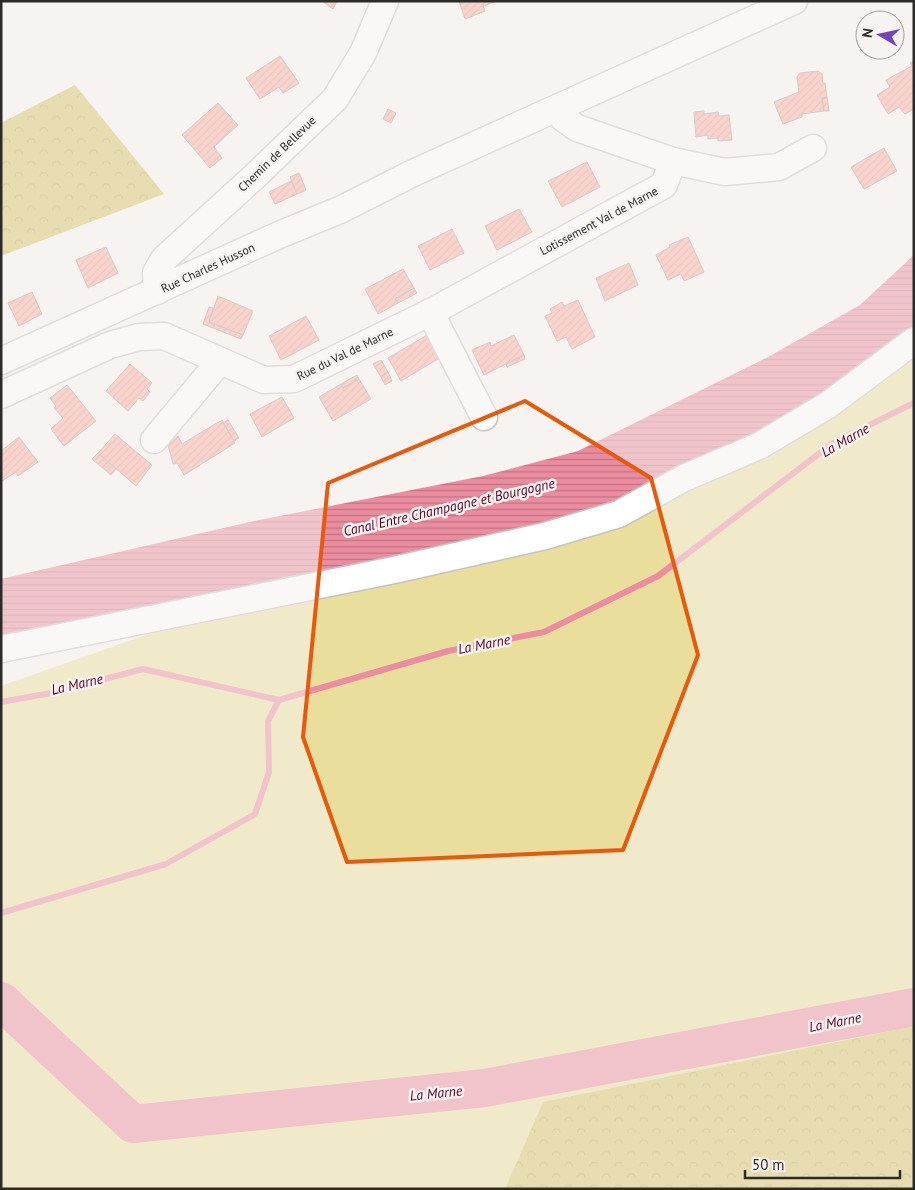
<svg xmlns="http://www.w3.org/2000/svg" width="915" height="1190" viewBox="0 0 915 1190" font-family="'PT Sans',sans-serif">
<defs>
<pattern id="forest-crowns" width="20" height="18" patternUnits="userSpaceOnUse" patternTransform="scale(1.25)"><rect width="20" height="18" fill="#d4c363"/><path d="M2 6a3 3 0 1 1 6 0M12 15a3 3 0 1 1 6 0" fill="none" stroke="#b6a856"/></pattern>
<pattern id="water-rules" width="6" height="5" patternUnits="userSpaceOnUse" patternTransform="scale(1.25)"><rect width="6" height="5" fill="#ec8ca0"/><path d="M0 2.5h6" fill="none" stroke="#bf7383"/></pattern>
<pattern id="building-hatch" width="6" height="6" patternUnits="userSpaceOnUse" patternTransform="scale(1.25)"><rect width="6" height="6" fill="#fdaea1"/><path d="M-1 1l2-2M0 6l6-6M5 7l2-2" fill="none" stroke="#d9968b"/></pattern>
</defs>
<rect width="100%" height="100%" fill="#f6f3f0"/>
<path fill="#e9de9b" d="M 914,262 L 914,1026 L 544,1102 L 505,1189 L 1,1189 L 1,686 L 555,491 L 782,366 Z"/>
<path fill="url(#forest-crowns)" d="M 75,85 L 164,194 L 1,256 L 1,123 Z
M 914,1026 L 914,1189 L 505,1189 L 543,1102 Z"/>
<path fill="url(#water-rules)" d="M 914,255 L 914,334 L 769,431 L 641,491 L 571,520 L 230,590 L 1,635 L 1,579 L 254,521 L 483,476 L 578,451 L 768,357 L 860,305 Z"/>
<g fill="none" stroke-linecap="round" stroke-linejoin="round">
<path stroke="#ec8ca0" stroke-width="6" d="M 1,702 L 51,693 L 143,669 L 279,700 L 448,651 L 544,632 L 658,576 L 833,443 L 914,403
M 1,913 L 166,864 L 255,814 L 269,772 L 268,721 L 279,700"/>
<path stroke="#ec8ca0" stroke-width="38" d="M 1,1001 L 133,1124 L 485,1088 L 914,1007"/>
</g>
<path fill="url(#building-hatch)" stroke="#a5a0a0" d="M 322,1 L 337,1 L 333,9 Z
M 459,1 L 497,1 L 483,6 L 485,11 L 465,19 Z
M 280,56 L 299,83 L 283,93 L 279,87 L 260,99 L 246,78 Z
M 914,61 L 914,109 L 905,114 L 899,107 L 888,114 L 877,95 L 890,87 L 886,80 L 912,66 L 910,63 Z
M 818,71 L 822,74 L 823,83 L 825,83 L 827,97 L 822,98 L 824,111 L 802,114 L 802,117 L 783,124 L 774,102 L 799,92 L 797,77 L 800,73 Z
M 827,97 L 829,111 L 824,111 L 822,98 Z
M 218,103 L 238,125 L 214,147 L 222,158 L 210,168 L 182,135 Z
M 388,109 L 396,113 L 391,123 L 383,119 Z
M 704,111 L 704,114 L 718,112 L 719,116 L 729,115 L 732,140 L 718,141 L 718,138 L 708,139 L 708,135 L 696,137 L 694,112 Z
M 884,148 L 897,171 L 864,189 L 851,167 Z
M 587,162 L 600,187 L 562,207 L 548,181 Z
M 299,173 L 306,190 L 297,194 L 290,177 Z
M 291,181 L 297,194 L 275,204 L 269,192 Z
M 519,209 L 532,232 L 497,250 L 485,226 Z
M 452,229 L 464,253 L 430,270 L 418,246 Z
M 688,237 L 704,272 L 684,281 L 681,274 L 668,280 L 656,255 L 670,247 L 669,245 Z
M 106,247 L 118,273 L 88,288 L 76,260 Z
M 629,263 L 638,285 L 605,301 L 596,278 Z
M 403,269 L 414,288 L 395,299 L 398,303 L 378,314 L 365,289 Z
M 414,288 L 417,293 L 398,303 L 395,299 Z
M 32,292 L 42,314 L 19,326 L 8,303 Z
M 218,296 L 253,311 L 243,335 L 209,322 Z
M 578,300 L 595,337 L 572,349 L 566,337 L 557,341 L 545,316 L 552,313 L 550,309 L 562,302 L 564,306 Z
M 209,307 L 213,308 L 209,322 L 243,335 L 241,339 L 203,324 Z
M 306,316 L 319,340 L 281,360 L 269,336 Z
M 429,334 L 443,356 L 401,381 L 388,358 Z
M 514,335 L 524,355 L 484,375 L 472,350 L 490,342 L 491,346 Z
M 524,355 L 525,359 L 507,367 L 506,364 Z
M 381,360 L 388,372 L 381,377 L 373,364 Z
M 130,364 L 152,383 L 147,389 L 150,392 L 143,401 L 139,398 L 128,411 L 106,391 Z
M 388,372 L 392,381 L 385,385 L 381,377 Z
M 357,375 L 359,379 L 343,388 L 341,384 Z
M 359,379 L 371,399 L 333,421 L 319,397 L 341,384 L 343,388 Z
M 67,385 L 96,421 L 64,446 L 51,429 L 63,418 L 54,408 L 56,406 L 50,398 Z
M 282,397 L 294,418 L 262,437 L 250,414 Z
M 222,420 L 235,443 L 184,475 L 177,463 L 173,464 L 168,445 L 178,436 L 182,444 Z
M 228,420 L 239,438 L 234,441 L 223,423 Z
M 115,434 L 152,465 L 136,486 L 98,453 Z
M 19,437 L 38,462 L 18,476 L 16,472 L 2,481 L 1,451 Z
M 98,453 L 116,469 L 111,475 L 92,459 Z"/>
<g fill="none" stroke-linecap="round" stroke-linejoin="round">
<g stroke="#c6c3c1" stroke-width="29">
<path id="minor" d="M 558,108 L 563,118 L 577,128 L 673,161
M 157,291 L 156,273 L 164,259 L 255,176 L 335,99 L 363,53 L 385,1
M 430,312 L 484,417
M 1,361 L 279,235 L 342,209 L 413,173 L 794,1
M 1,395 L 110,345 L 139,337 L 164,336 L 264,380 L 294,379 L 435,310 L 664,185 L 673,161 L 725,172 L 779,167 L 813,148
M 154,440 L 220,361
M 1,649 L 394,570 L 545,536 L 619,514 L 684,478 L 759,446 L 828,405 L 914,341"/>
</g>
<use href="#minor" stroke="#fff" stroke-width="26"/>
</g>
<path d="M0 0H915V1190H0ZM 525,401 L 651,478 L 698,655 L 623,850 L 347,862 L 303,737 L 328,483 Z" fill="#f6f3f0" fill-opacity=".55" fill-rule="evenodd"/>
<path fill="none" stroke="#e8590c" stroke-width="4" stroke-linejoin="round" d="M 525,401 L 651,478 L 698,655 L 623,850 L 347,862 L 303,737 L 328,483 Z"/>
<g text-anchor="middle" stroke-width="5" stroke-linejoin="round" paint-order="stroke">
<g font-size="12" fill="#2c2b2a" stroke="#f6f3f0">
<text transform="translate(277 154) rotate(-44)" y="4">Chemin de Bellevue</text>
<text transform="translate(599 221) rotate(-28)" y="4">Lotissement Val de Marne</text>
<text transform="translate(208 268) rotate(-25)" y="4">Rue Charles Husson</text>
<text transform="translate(345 354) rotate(-26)" y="4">Rue du Val de Marne</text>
</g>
<g font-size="14" font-style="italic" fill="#590023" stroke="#f6f3f0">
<text transform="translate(845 440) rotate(-30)" y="5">La Marne</text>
<text transform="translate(449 507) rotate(-13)" y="5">Canal Entre Champagne et Bourgogne</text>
<text transform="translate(484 644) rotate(-11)" y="5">La Marne</text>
<text transform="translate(77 684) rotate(-13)" y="5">La Marne</text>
<text transform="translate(835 1022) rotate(-11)" y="5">La Marne</text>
<text transform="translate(436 1093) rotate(-6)" y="5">La Marne</text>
</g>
</g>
<rect width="915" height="1190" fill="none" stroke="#2c2b2a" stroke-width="5"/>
<g transform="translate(880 35) rotate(279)"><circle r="24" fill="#f6f3f0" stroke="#a5a3a1"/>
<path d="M0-4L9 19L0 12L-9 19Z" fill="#7244bc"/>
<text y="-8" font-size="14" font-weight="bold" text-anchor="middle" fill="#2c2b2a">N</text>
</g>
<path d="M745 1170v8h155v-8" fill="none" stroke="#2c2b2a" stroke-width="2.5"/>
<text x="752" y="1170" font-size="15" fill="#2c2b2a" stroke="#f6f3f0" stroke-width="4" paint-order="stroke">50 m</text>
</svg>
